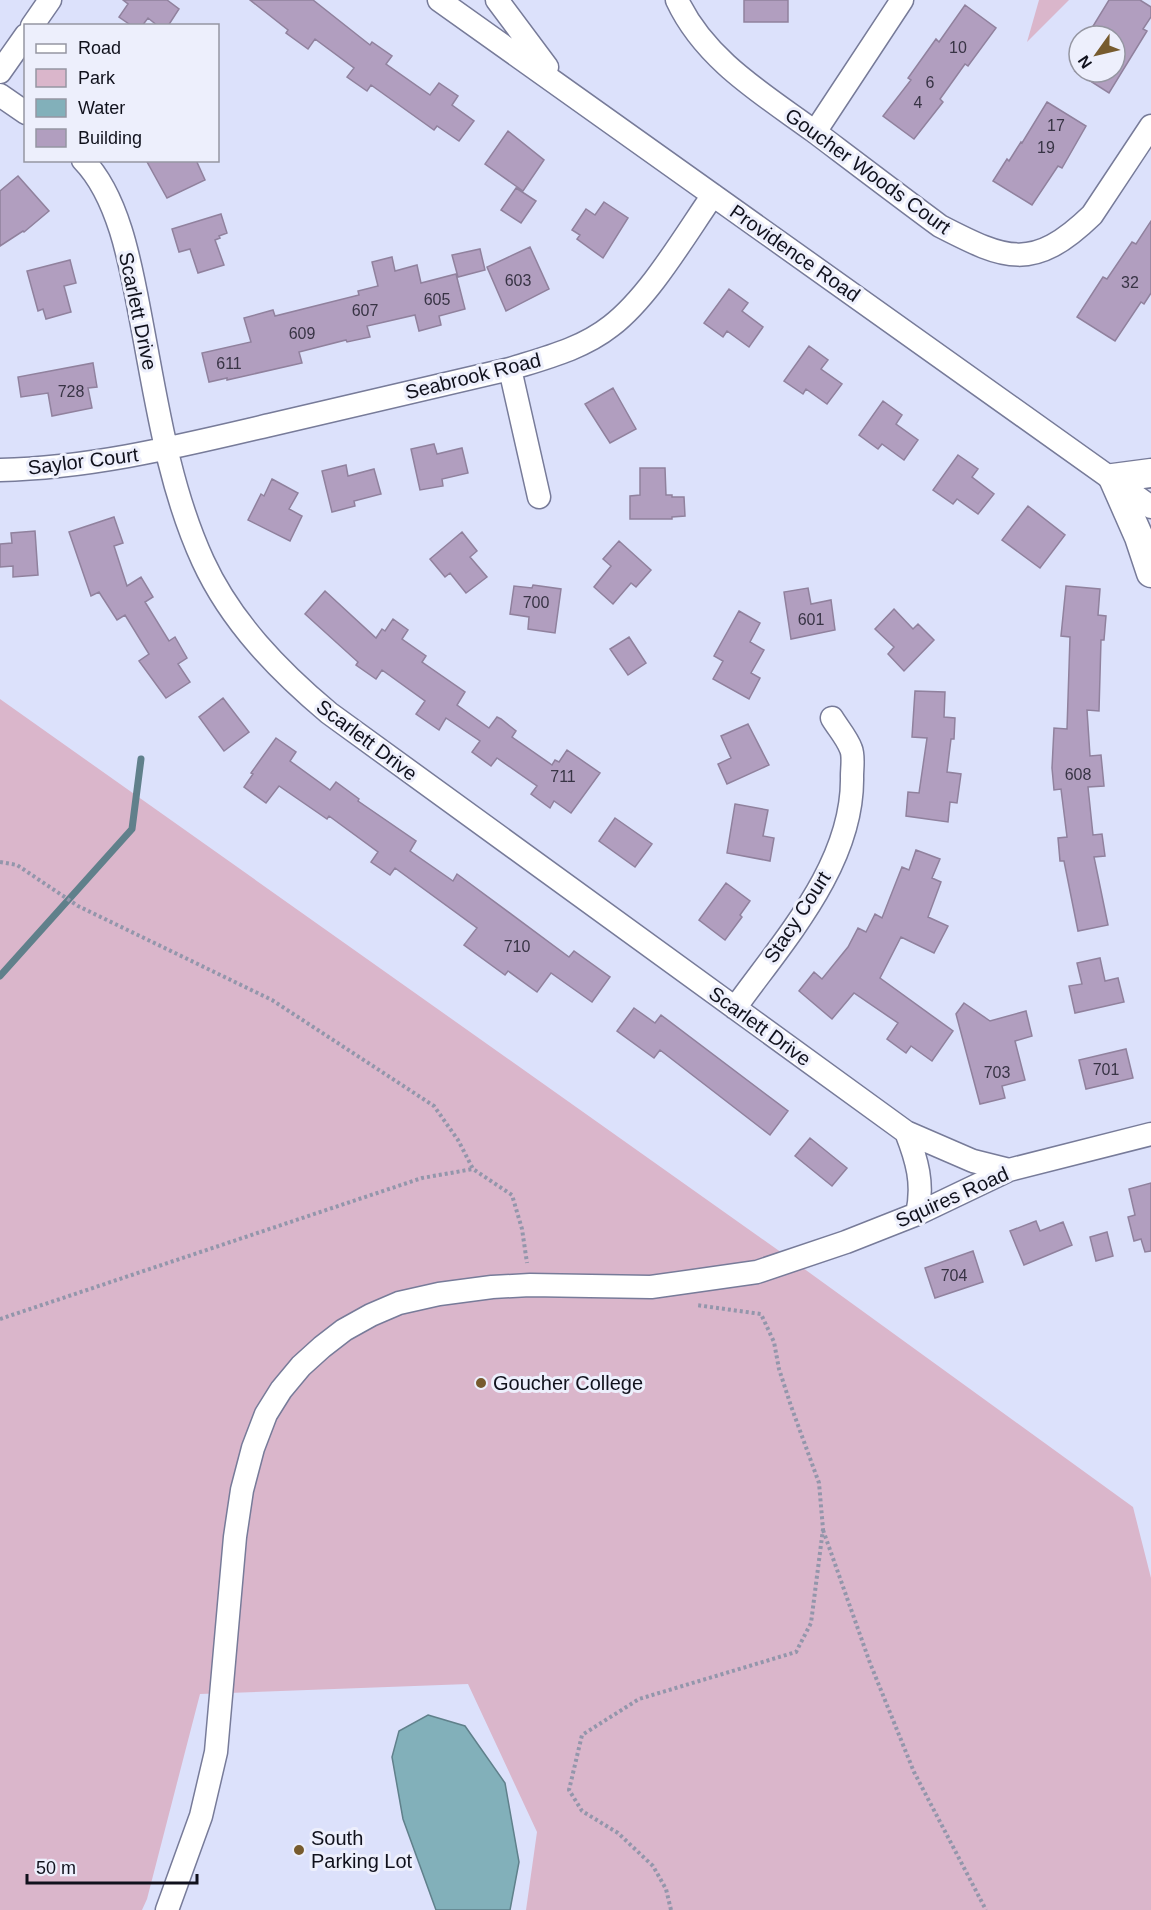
<svg xmlns="http://www.w3.org/2000/svg" width="1151" height="1910" viewBox="0 0 1151 1910" font-family="Helvetica,sans-serif">
<rect width="100%" height="100%" fill="#dce1fb"/>
<path fill="#dab6cb" d="M 1039,0 L 1069,0 L 1027,42 Z
M 0,699 L 792,1260 L 1133,1507 L 1151,1578 L 1151,1910 L 526,1910 L 537,1832 L 468,1684 L 200,1694 L 147,1899 L 142,1910 L 0,1910 Z"/>
<path fill="#82b0ba" stroke="#60808b" stroke-width="1.5" d="M 428,1715 L 465,1726 L 505,1783 L 519,1862 L 510,1910 L 436,1910 L 403,1819 L 392,1757 L 399,1731 Z"/>
<g fill="none" stroke-linecap="round" stroke-linejoin="round">
<path stroke="#60808b" stroke-width="7" d="M 0,976 L 132,829 L 141,759"/>
</g>
<path fill="#b19ebf" stroke="#90819d" stroke-width="1.5" d="M 123,0 L 167,0 L 179,9 L 168,26 L 158,26 L 148,18 L 142,26 L 132,26 L 119,17 L 128,4 Z
M 250,0 L 313,0 L 370,45 L 372,42 L 392,56 L 386,64 L 430,95 L 439,83 L 458,96 L 452,105 L 474,121 L 459,141 L 437,126 L 434,130 L 371,85 L 367,91 L 347,77 L 354,68 L 315,39 L 308,49 L 286,33 L 288,30 Z
M 744,0 L 788,0 L 788,22 L 744,22 Z
M 1109,0 L 1140,0 L 1151,7 L 1151,17 L 1143,29 L 1147,31 L 1109,93 L 1076,72 L 1115,72 L 1115,36 L 1087,36 Z
M 965,5 L 996,28 L 968,66 L 965,64 L 940,99 L 943,102 L 914,139 L 883,116 L 911,80 L 908,78 L 936,39 L 939,42 Z
M 1047,102 L 1086,126 L 1062,168 L 1058,166 L 1032,205 L 993,181 L 1007,159 L 1009,161 L 1021,142 L 1022,143 Z
M 508,131 L 544,160 L 523,191 L 485,164 Z
M 146,160 L 196,160 L 205,180 L 167,198 Z
M 18,176 L 49,211 L 24,232 L 23,231 L 0,246 L 0,191 Z
M 516,188 L 536,201 L 521,223 L 501,210 Z
M 604,202 L 628,218 L 603,258 L 577,239 L 580,235 L 572,230 L 586,209 L 595,215 Z
M 221,214 L 227,233 L 219,236 L 220,238 L 215,240 L 224,265 L 198,273 L 190,249 L 179,252 L 172,229 Z
M 1151,221 L 1151,293 L 1144,304 L 1141,302 L 1115,341 L 1077,317 L 1103,277 L 1107,279 L 1132,242 L 1136,244 Z
M 530,247 L 549,289 L 506,311 L 487,267 Z
M 480,249 L 485,270 L 458,277 L 452,255 Z
M 392,257 L 395,271 L 417,265 L 421,283 L 456,274 L 465,309 L 439,316 L 441,325 L 419,331 L 415,315 L 367,326 L 370,337 L 347,342 L 346,340 L 299,352 L 302,363 L 227,380 L 227,378 L 209,382 L 202,353 L 251,342 L 244,318 L 273,310 L 275,316 L 359,295 L 358,291 L 378,286 L 372,262 Z
M 70,260 L 76,283 L 64,286 L 71,312 L 46,319 L 43,309 L 38,311 L 27,271 Z
M 729,289 L 748,303 L 742,311 L 763,327 L 749,347 L 727,331 L 723,337 L 704,323 Z
M 809,346 L 828,360 L 821,369 L 842,384 L 827,404 L 806,389 L 803,394 L 784,381 Z
M 93,363 L 97,387 L 88,388 L 92,408 L 52,416 L 48,393 L 21,397 L 18,377 Z
M 613,388 L 636,429 L 610,443 L 585,404 Z
M 883,401 L 902,415 L 896,424 L 918,440 L 904,460 L 882,444 L 878,449 L 859,435 Z
M 434,444 L 437,454 L 462,448 L 468,473 L 442,479 L 443,486 L 420,490 L 411,449 Z
M 958,455 L 978,469 L 972,477 L 994,494 L 978,514 L 957,499 L 953,504 L 933,490 Z
M 346,465 L 348,476 L 374,469 L 381,494 L 354,501 L 355,506 L 332,512 L 322,471 Z
M 640,468 L 665,468 L 666,495 L 672,495 L 672,497 L 684,497 L 685,516 L 672,517 L 672,519 L 630,519 L 630,496 L 640,495 Z
M 272,479 L 298,493 L 289,509 L 302,516 L 290,541 L 248,520 L 261,494 L 264,496 Z
M 1028,506 L 1065,535 L 1040,568 L 1002,540 Z
M 114,517 L 123,543 L 114,546 L 127,586 L 141,577 L 153,597 L 145,602 L 169,641 L 175,637 L 187,658 L 178,664 L 190,682 L 166,698 L 139,661 L 149,654 L 125,615 L 117,620 L 99,592 L 91,596 L 69,532 Z
M 35,531 L 38,575 L 13,577 L 13,566 L 0,567 L 0,544 L 12,543 L 11,533 Z
M 462,532 L 477,551 L 470,557 L 487,577 L 466,593 L 450,573 L 445,577 L 430,559 Z
M 619,541 L 651,570 L 636,587 L 631,583 L 613,604 L 594,587 L 611,566 L 603,559 Z
M 533,585 L 561,589 L 555,633 L 528,629 L 529,617 L 510,614 L 514,586 L 532,588 Z
M 1066,586 L 1100,589 L 1098,615 L 1106,616 L 1104,640 L 1101,640 L 1099,711 L 1087,710 L 1090,756 L 1101,755 L 1104,786 L 1088,787 L 1093,835 L 1102,834 L 1105,856 L 1094,857 L 1108,925 L 1078,931 L 1064,861 L 1060,861 L 1058,838 L 1067,837 L 1061,789 L 1054,790 L 1052,768 L 1054,728 L 1067,729 L 1070,637 L 1061,636 Z
M 808,588 L 811,604 L 831,600 L 835,630 L 791,639 L 784,592 Z
M 325,591 L 376,638 L 382,629 L 385,631 L 393,619 L 408,630 L 402,639 L 426,656 L 422,662 L 465,692 L 457,705 L 489,728 L 497,717 L 501,719 L 516,731 L 512,737 L 552,765 L 555,760 L 559,762 L 567,750 L 600,773 L 571,813 L 554,801 L 550,808 L 531,794 L 537,786 L 497,758 L 491,766 L 472,752 L 480,741 L 446,718 L 439,730 L 416,714 L 425,701 L 382,670 L 376,679 L 356,665 L 358,662 L 305,614 Z
M 894,609 L 913,629 L 918,624 L 934,640 L 904,671 L 888,654 L 894,647 L 875,629 Z
M 739,611 L 760,623 L 750,642 L 764,650 L 751,673 L 760,678 L 749,699 L 713,679 L 723,661 L 714,656 Z
M 629,637 L 646,663 L 628,675 L 610,649 Z
M 915,691 L 945,692 L 944,717 L 955,718 L 954,739 L 951,739 L 947,772 L 961,774 L 957,803 L 950,802 L 948,822 L 906,816 L 908,792 L 919,793 L 927,738 L 912,737 Z
M 223,698 L 249,732 L 224,751 L 199,717 Z
M 748,724 L 769,765 L 727,784 L 718,764 L 731,758 L 721,736 Z
M 276,738 L 296,752 L 290,761 L 330,790 L 336,782 L 359,799 L 358,801 L 416,841 L 410,851 L 453,881 L 457,874 L 569,957 L 574,951 L 610,977 L 592,1002 L 551,973 L 537,992 L 508,971 L 505,975 L 464,945 L 477,928 L 395,868 L 390,875 L 371,862 L 378,852 L 329,816 L 327,819 L 279,786 L 266,803 L 244,787 L 253,774 L 251,773 Z
M 735,804 L 768,810 L 763,836 L 774,838 L 770,861 L 727,853 Z
M 615,818 L 652,844 L 635,867 L 599,841 Z
M 916,850 L 940,859 L 932,878 L 941,882 L 928,917 L 948,926 L 934,953 L 901,937 L 880,978 L 953,1031 L 932,1061 L 911,1046 L 906,1053 L 887,1039 L 898,1023 L 854,993 L 832,1019 L 799,991 L 814,972 L 822,979 L 848,947 L 858,928 L 866,932 L 875,914 L 882,918 L 902,867 L 909,870 Z
M 726,883 L 750,901 L 740,915 L 742,917 L 725,940 L 699,920 Z
M 1100,958 L 1105,981 L 1118,978 L 1124,1002 L 1075,1013 L 1069,986 L 1082,984 L 1077,963 Z
M 964,1003 L 990,1021 L 1026,1011 L 1032,1036 L 1015,1041 L 1025,1080 L 1002,1086 L 1005,1098 L 980,1104 L 956,1014 Z
M 634,1008 L 655,1023 L 661,1015 L 788,1111 L 770,1135 L 660,1050 L 654,1058 L 617,1031 Z
M 1126,1049 L 1133,1078 L 1086,1089 L 1079,1060 Z
M 810,1138 L 847,1168 L 832,1186 L 795,1156 Z
M 1151,1183 L 1151,1251 L 1145,1252 L 1141,1239 L 1134,1241 L 1128,1217 L 1135,1215 L 1129,1189 Z
M 1036,1221 L 1040,1231 L 1063,1222 L 1072,1245 L 1024,1265 L 1010,1231 Z
M 1107,1232 L 1113,1256 L 1096,1261 L 1090,1237 Z
M 973,1251 L 983,1282 L 935,1298 L 925,1268 Z"/>
<g fill="none" stroke-linecap="round" stroke-linejoin="round">
<g stroke="#777b99" stroke-width="25">
<path id="minor" d="M 439,0 L 1151,507
M 497,0 L 547,67
M 677,0 C 705,60 763,94 815,132 C 856,163 898,195 940,226 C 1006,260 1033,272 1092,215 L 1151,126
M 32,26 L 50,0
M 0,72 L 26,35
M 0,95 L 26,113
M 815,132 L 902,0
M 83,160 C 121,199 132,273 142,325 C 157,404 169,487 203,561 C 231,622 279,671 329,713 L 906,1132 L 973,1161 L 1009,1170
M 510,369 L 539,497
M 0,470 C 92,468 180,446 270,425 C 350,407 430,388 510,369 C 545,358 582,349 611,326 C 650,296 685,235 713,195
M 735,1008 C 783,941 854,864 852,776 C 852,768 854,756 851,749 C 847,738 838,728 832,718
M 906,1132 C 917,1160 924,1184 917,1214
M 167,1910 L 201,1816 L 216,1752 L 235,1537 L 242,1490 L 253,1448 L 266,1414 L 281,1390 L 301,1366 L 322,1347 L 344,1330 L 371,1315 L 399,1303 L 439,1294 L 492,1287 L 530,1285 L 651,1287 L 757,1272 L 846,1242 L 917,1214 L 1009,1170 L 1151,1134"/>
</g>
<g stroke="#777b99" stroke-width="31">
<path id="major" d="M 1151,473 L 1113,478 L 1139,537 L 1151,573"/>
</g>
<path stroke="#9396ab" stroke-width="4" stroke-dasharray="3 3" stroke-linecap="butt" d="M 0,862 L 17,865 L 78,906 L 272,1000 L 434,1106 L 458,1140 L 473,1169 L 512,1195 L 522,1229 L 527,1263
M 0,1319 L 422,1178 L 473,1169
M 823,1530 L 870,1663 L 914,1772 L 986,1910
M 671,1910 L 666,1889 L 653,1866 L 618,1833 L 582,1811 L 569,1790 L 582,1735 L 639,1699 L 796,1652 L 811,1623 L 823,1529 L 819,1483 L 791,1406 L 779,1369 L 774,1342 L 761,1314 L 696,1305"/>
<use href="#minor" stroke="#fff" stroke-width="22"/>
<use href="#major" stroke="#fff" stroke-width="28"/>
</g>
<g fill="#775b2e" stroke="#edeffc" stroke-width="2">
<circle cx="481" cy="1383" r="6"/>
<circle cx="299" cy="1850" r="6"/>
</g>
<g text-anchor="middle" stroke-width="6" stroke-linejoin="round" paint-order="stroke">
<g font-size="16" fill="#383445">
<text x="958" y="53">10</text>
<text x="930" y="88">6</text>
<text x="918" y="108">4</text>
<text x="1056" y="131">17</text>
<text x="1046" y="153">19</text>
<text x="518" y="286">603</text>
<text x="1130" y="288">32</text>
<text x="437" y="305">605</text>
<text x="365" y="316">607</text>
<text x="302" y="339">609</text>
<text x="229" y="369">611</text>
<text x="71" y="397">728</text>
<text x="536" y="608">700</text>
<text x="811" y="625">601</text>
<text x="1078" y="780">608</text>
<text x="563" y="782">711</text>
<text x="517" y="952">710</text>
<text x="1106" y="1075">701</text>
<text x="997" y="1078">703</text>
<text x="954" y="1281">704</text>
</g>
<g font-size="20" fill="#10111c" stroke="#edeffc">
<text transform="translate(868 171) rotate(36)" y="7">Goucher Woods Court</text>
<text transform="translate(795 253) rotate(35)" y="7">Providence Road</text>
<text transform="translate(138 311) rotate(78)" y="7">Scarlett Drive</text>
<text transform="translate(473 376) rotate(-14)" y="7">Seabrook Road</text>
<text transform="translate(83 461) rotate(-7)" y="7">Saylor Court</text>
<text transform="translate(367 740) rotate(37)" y="7">Scarlett Drive</text>
<text transform="translate(797 917) rotate(-57)" y="7">Stacy Court</text>
<text transform="translate(760 1026) rotate(36)" y="7">Scarlett Drive</text>
<text transform="translate(952 1197) rotate(-24)" y="7">Squires Road</text>
</g>
<g font-size="20" fill="#10111c" stroke="#edeffc" text-anchor="start">
<text x="493" y="1390">Goucher College</text>
<text x="311" y="1845">South<tspan x="311" dy="23">Parking Lot</tspan></text>
</g>
</g>
<rect x="24" y="24" width="195" height="138" fill="#edeffc" stroke="#9596a2" stroke-width="1.5"/>
<rect x="36" y="44" width="30" height="9" fill="#ffffff" stroke="#9596a2" stroke-width="1.5"/>
<text x="78" y="54" font-size="18" fill="#10111c">Road</text>
<rect x="36" y="69" width="30" height="18" fill="#dab6cb" stroke="#9596a2" stroke-width="1.5"/>
<text x="78" y="84" font-size="18" fill="#10111c">Park</text>
<rect x="36" y="99" width="30" height="18" fill="#82b0ba" stroke="#9596a2" stroke-width="1.5"/>
<text x="78" y="114" font-size="18" fill="#10111c">Water</text>
<rect x="36" y="129" width="30" height="18" fill="#b19ebf" stroke="#9596a2" stroke-width="1.5"/>
<text x="78" y="144" font-size="18" fill="#10111c">Building</text>
<g transform="translate(1097 54) rotate(236)"><circle r="28" fill="#edeffc" stroke="#9596a2" stroke-width="1.5"/>
<path d="M0-4.5L10 22L0 15L-10 22Z" fill="#775b2e"/>
<text y="-9" font-size="16" font-weight="bold" text-anchor="middle" fill="#10111c">N</text>
</g>
<path d="M27 1874v9h170v-9" fill="none" stroke="#10111c" stroke-width="3"/>
<text x="36" y="1874" font-size="18" fill="#10111c" stroke="#edeffc" stroke-width="4.5" paint-order="stroke">50 m</text>
</svg>
